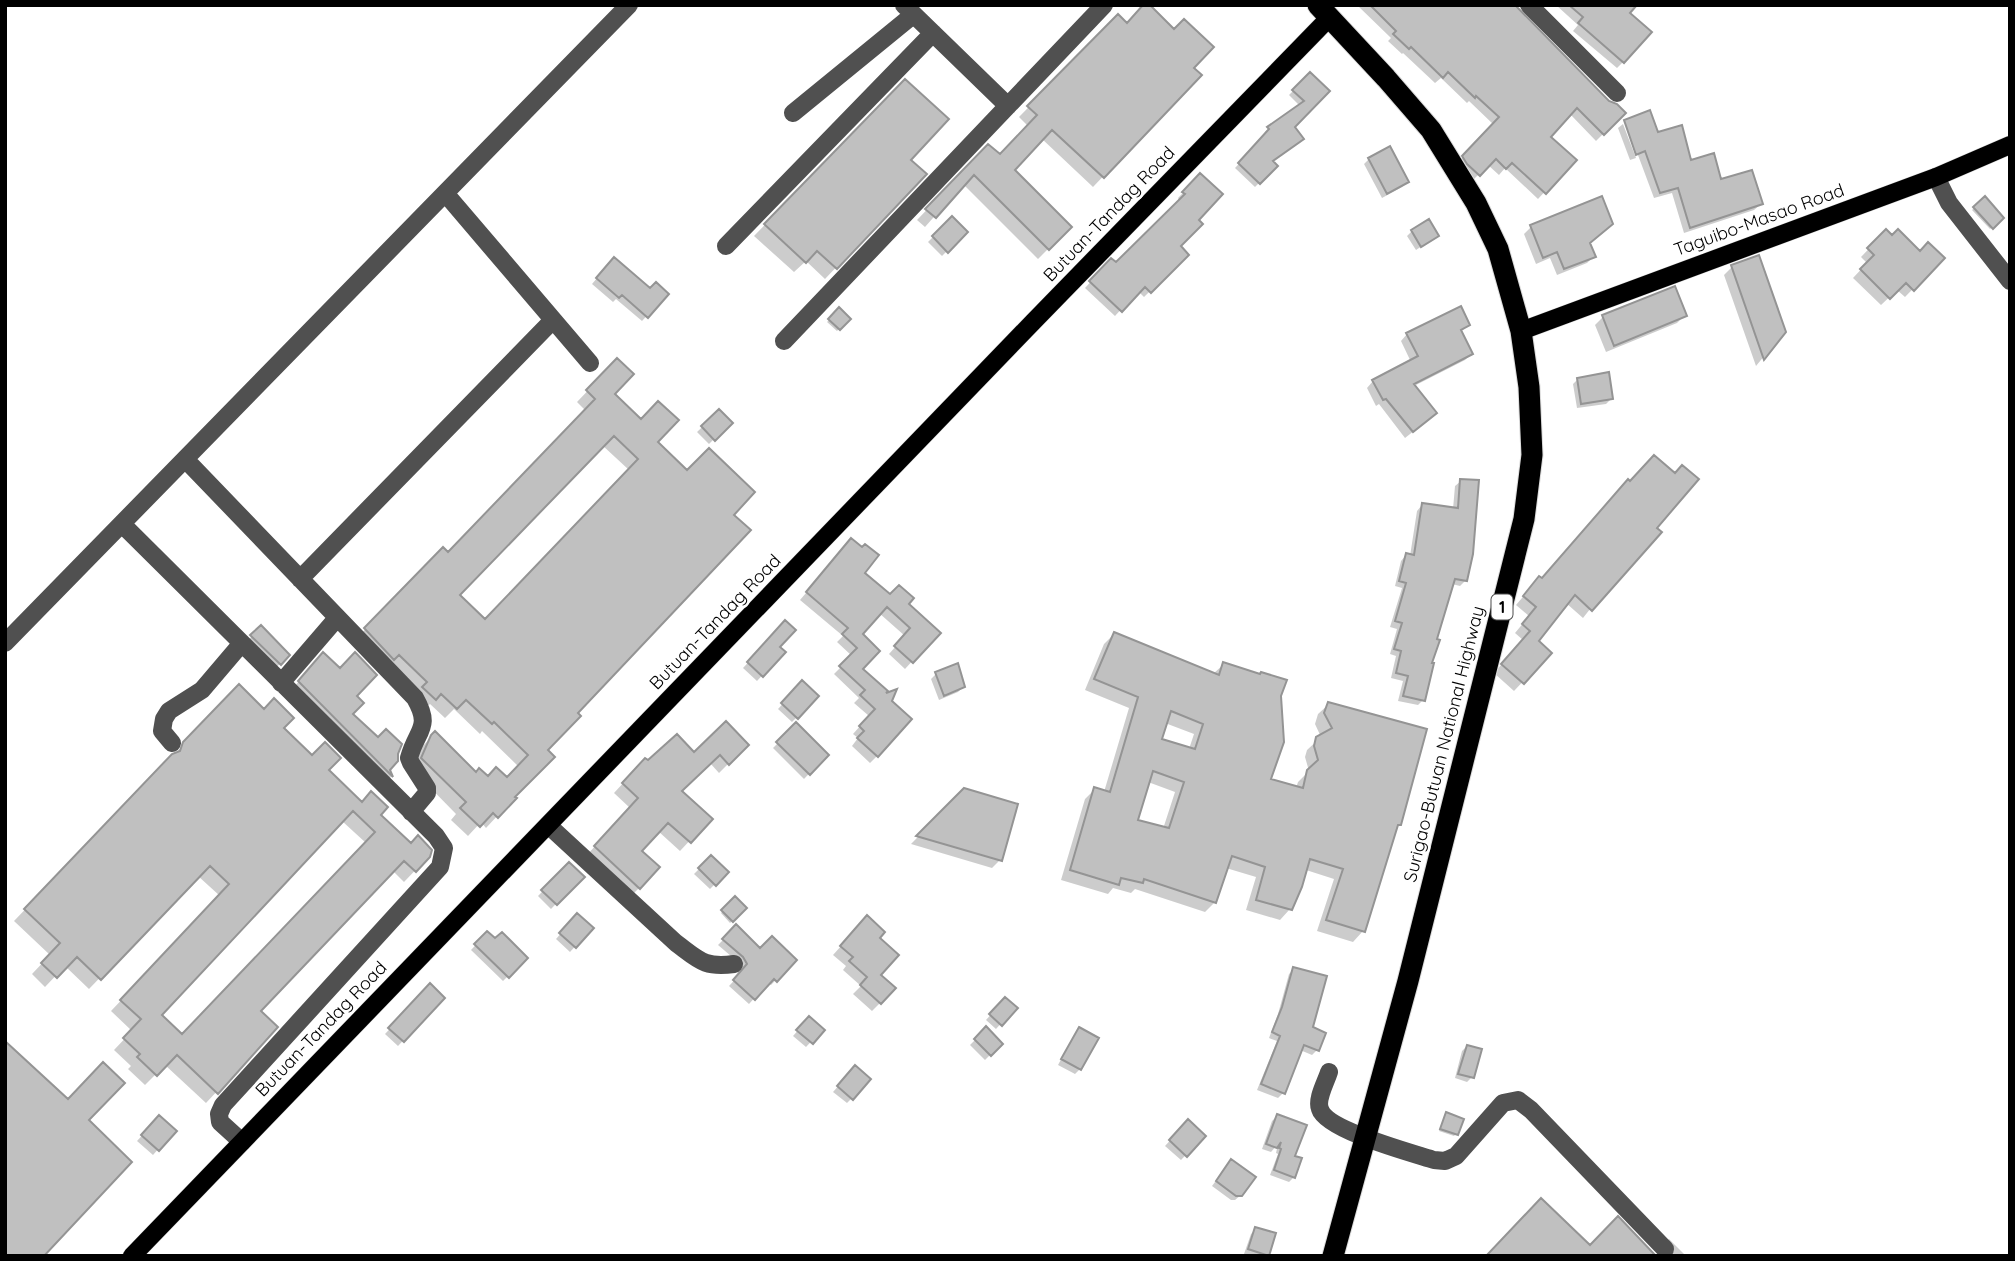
<svg xmlns="http://www.w3.org/2000/svg" width="2015" height="1261" viewBox="0 0 2015 1261" font-family="Quicksand,sans-serif">
<rect width="100%" height="100%" fill="#fff"/>
<path fill="#0003" fill-rule="evenodd" d="M 1357,5 L 1511,5 L 1608,103 L 1624,113 L 1596,141 L 1570,114 L 1548,137 L 1574,160 L 1538,199 L 1505,168 L 1499,175 L 1488,165 L 1472,181 L 1457,163 L 1494,125 L 1469,101 L 1467,103 L 1441,78 L 1435,83 L 1403,53 L 1402,54 L 1388,41 L 1391,38 Z
M 1556,5 L 1633,5 L 1628,13 L 1623,62 L 1617,68 L 1573,31 L 1578,25 Z
M 1118,16 L 1126,25 L 1192,68 L 1200,75 L 1093,187 L 1041,138 L 1012,170 L 1070,227 L 1038,259 L 963,184 L 925,227 L 917,220 L 988,146 L 999,157 L 1028,126 L 1019,117 Z
M 1310,74 L 1327,91 L 1293,127 L 1271,161 L 1276,166 L 1255,187 L 1235,168 L 1266,135 L 1265,132 L 1269,128 L 1300,106 L 1289,95 Z
M 905,81 L 909,160 L 924,175 L 825,279 L 806,261 L 794,272 L 754,236 Z
M 1649,113 L 1657,135 L 1681,127 L 1690,162 L 1712,155 L 1720,182 L 1751,172 L 1761,204 L 1754,210 L 1684,233 L 1672,193 L 1654,198 L 1626,123 L 1624,123 Z
M 1623,124 L 1636,158 L 1630,160 L 1618,128 Z
M 1369,159 L 1407,182 L 1402,187 L 1382,198 L 1364,164 Z
M 1200,175 L 1196,220 L 1179,246 L 1187,255 L 1144,297 L 1138,291 L 1115,316 L 1085,288 L 1111,260 L 1116,265 L 1180,201 L 1178,198 Z
M 1601,198 L 1589,244 L 1594,256 L 1587,263 L 1557,275 L 1550,258 L 1536,264 L 1524,234 L 1531,227 Z
M 1985,198 L 2002,217 L 1990,229 L 1972,210 Z
M 952,218 L 966,232 L 942,256 L 928,242 Z
M 1412,231 L 1437,236 L 1416,250 L 1407,236 Z
M 1886,231 L 1892,237 L 1920,253 L 1943,258 L 1905,297 L 1897,290 L 1881,305 L 1853,278 L 1867,263 L 1861,257 Z
M 609,264 L 650,290 L 667,294 L 642,321 L 616,299 L 613,302 L 592,284 Z
M 1732,267 L 1784,332 L 1756,366 L 1724,275 Z
M 1674,288 L 1685,315 L 1677,323 L 1606,352 L 1595,325 L 1603,317 Z
M 839,310 L 848,319 L 837,331 L 827,322 Z
M 1468,325 L 1461,332 L 1471,354 L 1465,360 L 1414,386 L 1429,419 L 1405,438 L 1379,404 L 1376,406 L 1367,388 L 1373,381 L 1411,362 L 1401,341 L 1407,334 Z
M 617,360 L 612,394 L 656,442 L 731,515 L 545,750 L 513,797 L 514,798 L 486,828 L 481,822 L 468,836 L 451,820 L 456,814 L 412,769 L 421,748 L 435,733 L 476,774 L 507,780 L 519,767 L 482,731 L 480,734 L 454,709 L 445,718 L 430,704 L 424,709 L 355,640 L 443,549 L 448,554 L 586,411 L 577,402 ZM 602,445 L 629,470 L 485,621 L 458,595 Z
M 1578,379 L 1611,399 L 1606,404 L 1577,408 L 1573,384 Z
M 719,411 L 730,423 L 709,444 L 697,432 Z
M 1461,481 L 1466,580 L 1460,586 L 1452,584 L 1430,664 L 1423,700 L 1418,705 L 1398,701 L 1403,681 L 1391,678 L 1396,656 L 1390,654 L 1397,629 L 1390,627 L 1402,588 L 1395,586 L 1401,561 L 1406,555 L 1410,556 L 1417,511 L 1422,505 L 1453,509 L 1455,486 Z
M 1654,528 L 1583,618 L 1566,603 L 1536,641 L 1550,653 L 1514,691 L 1494,673 L 1523,640 L 1515,633 L 1529,616 L 1516,605 L 1539,578 L 1541,580 Z
M 845,547 L 862,573 L 890,596 L 906,604 L 938,633 L 905,669 L 889,654 L 905,636 L 879,613 L 861,634 L 861,669 L 886,691 L 877,756 L 870,763 L 852,746 L 858,738 L 853,734 L 869,716 L 854,703 L 859,698 L 834,674 L 852,656 L 837,642 L 843,636 L 800,600 Z
M 785,623 L 777,647 L 783,653 L 757,681 L 743,668 Z
M 261,628 L 287,656 L 275,669 L 247,641 Z
M 1114,634 L 1213,674 L 1224,664 L 1280,696 L 1269,780 L 1296,788 L 1298,782 L 1309,771 L 1305,757 L 1307,750 L 1321,737 L 1315,724 L 1318,714 L 1329,704 L 1399,825 L 1395,829 L 1363,931 L 1353,942 L 1317,931 L 1334,879 L 1306,870 L 1290,909 L 1280,920 L 1246,910 L 1256,877 L 1226,868 L 1215,902 L 1205,912 L 1135,889 L 1131,893 L 1113,888 L 1108,894 L 1061,880 L 1085,799 L 1095,789 L 1104,792 L 1129,708 L 1085,690 L 1104,644 ZM 1165,723 L 1194,734 L 1189,749 L 1160,740 ZM 1148,782 L 1175,792 L 1163,829 L 1136,821 Z
M 317,661 L 340,670 L 354,696 L 350,715 L 388,770 L 391,777 L 385,782 L 292,689 Z
M 936,674 L 963,687 L 958,692 L 939,700 L 931,679 Z
M 802,683 L 817,697 L 792,722 L 778,709 Z
M 239,687 L 361,804 L 378,815 L 410,845 L 429,856 L 404,882 L 393,871 L 258,1011 L 276,1028 L 206,1103 L 165,1065 L 145,1085 L 128,1069 L 131,1066 L 114,1050 L 132,1031 L 111,1011 L 220,896 L 198,876 L 89,989 L 65,966 L 45,987 L 32,974 L 50,955 L 14,921 ZM 342,821 L 366,843 L 182,1036 L 159,1015 Z
M 796,725 L 827,755 L 804,779 L 773,748 Z
M 747,745 L 719,773 L 710,763 L 680,791 L 710,819 L 680,851 L 658,831 L 640,851 L 639,888 L 630,897 L 586,856 L 630,808 L 614,793 L 636,769 L 648,763 Z
M 964,790 L 1000,860 L 992,868 L 911,844 Z
M 711,857 L 727,872 L 710,889 L 694,874 Z
M 569,864 L 582,877 L 551,909 L 538,896 Z
M 735,898 L 745,908 L 730,923 L 721,913 Z
M 577,915 L 592,928 L 570,952 L 556,939 Z
M 859,926 L 877,938 L 880,1003 L 872,1011 L 853,994 L 861,986 L 843,970 L 846,966 L 833,955 Z
M 736,927 L 760,951 L 795,960 L 771,985 L 768,983 L 749,1004 L 729,986 L 744,970 L 738,962 L 718,945 Z
M 487,933 L 526,958 L 503,981 L 471,950 Z
M 1294,969 L 1317,1050 L 1312,1055 L 1300,1050 L 1283,1093 L 1278,1098 L 1257,1090 L 1277,1041 L 1269,1038 L 1278,1014 L 1289,974 Z
M 430,986 L 443,998 L 398,1046 L 385,1034 Z
M 1005,999 L 1015,1008 L 996,1029 L 986,1020 Z
M 809,1018 L 822,1030 L 806,1047 L 793,1036 Z
M 986,1029 L 1001,1044 L 985,1060 L 970,1045 Z
M 1079,1030 L 1080,1069 L 1075,1074 L 1058,1065 L 1074,1035 Z
M 1467,1046 L 1472,1077 L 1467,1082 L 1455,1078 L 1462,1051 Z
M 855,1067 L 851,1099 L 847,1103 L 833,1092 Z
M 1446,1114 L 1456,1134 L 1454,1136 L 1439,1131 Z
M 1277,1116 L 1293,1157 L 1294,1177 L 1289,1182 L 1270,1175 L 1278,1154 L 1276,1153 L 1278,1144 L 1271,1152 L 1262,1149 L 1272,1121 Z
M 159,1117 L 174,1131 L 153,1155 L 137,1141 Z
M 1188,1121 L 1204,1136 L 1181,1160 L 1165,1146 Z
M 1227,1166 L 1241,1195 L 1235,1200 L 1231,1200 L 1212,1186 Z
M 1256,1229 L 1268,1255 L 1267,1256 L 1244,1254 L 1251,1234 Z
M 1669,1239 L 1686,1256 L 1665,1256 L 1660,1249 Z"/>
<path fill="#c0c0c0" stroke="#949494" stroke-width="2" fill-rule="evenodd" d="M 1143,5 L 1150,5 L 1174,29 L 1184,19 L 1214,47 L 1194,68 L 1202,75 L 1104,178 L 1052,130 L 1015,170 L 1072,227 L 1049,250 L 974,175 L 936,218 L 925,209 L 988,144 L 1000,154 L 1037,115 L 1027,106 L 1118,14 L 1127,23 Z
M 1370,5 L 1515,5 L 1609,101 L 1617,104 L 1626,113 L 1604,135 L 1577,108 L 1551,137 L 1577,160 L 1546,194 L 1512,163 L 1506,169 L 1496,159 L 1480,176 L 1467,164 L 1462,156 L 1499,117 L 1476,96 L 1475,98 L 1448,72 L 1443,78 L 1411,47 L 1409,49 L 1393,34 L 1396,31 Z
M 1569,5 L 1637,5 L 1630,13 L 1652,32 L 1624,63 L 1578,23 L 1583,17 Z
M 1310,72 L 1330,91 L 1295,127 L 1304,139 L 1273,161 L 1278,166 L 1260,184 L 1238,163 L 1269,129 L 1267,127 L 1304,101 L 1292,90 Z
M 905,79 L 949,119 L 911,160 L 927,174 L 837,269 L 817,251 L 806,263 L 764,224 Z
M 1650,110 L 1658,132 L 1682,125 L 1691,160 L 1714,153 L 1721,179 L 1752,170 L 1763,204 L 1690,228 L 1678,188 L 1660,193 L 1645,151 L 1636,155 L 1624,120 Z
M 1390,146 L 1409,182 L 1387,194 L 1368,158 Z
M 1200,173 L 1223,194 L 1199,220 L 1203,224 L 1181,246 L 1189,255 L 1151,293 L 1145,287 L 1122,312 L 1089,281 L 1111,258 L 1116,262 L 1185,194 L 1182,192 Z
M 1602,196 L 1613,224 L 1590,243 L 1596,257 L 1564,269 L 1557,252 L 1543,258 L 1530,225 Z
M 1985,196 L 2004,218 L 1993,229 L 1973,207 Z
M 952,216 L 968,232 L 948,253 L 932,236 Z
M 1429,219 L 1439,236 L 1421,247 L 1411,230 Z
M 1886,229 L 1892,235 L 1898,229 L 1920,251 L 1928,242 L 1945,258 L 1914,291 L 1906,283 L 1890,299 L 1860,269 L 1874,255 L 1867,248 Z
M 1759,255 L 1786,332 L 1764,360 L 1731,265 Z
M 614,257 L 650,288 L 656,282 L 669,294 L 648,318 L 622,295 L 619,298 L 596,278 Z
M 1675,286 L 1687,316 L 1614,346 L 1602,315 Z
M 1461,306 L 1470,325 L 1461,330 L 1473,354 L 1414,384 L 1437,413 L 1413,432 L 1386,399 L 1383,400 L 1372,380 L 1418,356 L 1406,333 Z
M 839,307 L 851,319 L 840,330 L 828,319 Z
M 617,358 L 634,374 L 615,394 L 641,419 L 658,401 L 679,420 L 658,442 L 687,470 L 709,448 L 755,492 L 734,515 L 751,530 L 578,713 L 581,716 L 548,750 L 555,757 L 515,797 L 517,798 L 498,818 L 493,813 L 480,827 L 460,808 L 466,802 L 421,758 L 431,735 L 435,731 L 476,772 L 479,768 L 488,776 L 496,767 L 507,777 L 528,755 L 494,722 L 492,724 L 466,700 L 457,709 L 441,694 L 436,700 L 422,687 L 427,682 L 399,655 L 394,660 L 364,628 L 443,547 L 448,552 L 595,399 L 586,390 ZM 614,436 L 638,459 L 485,619 L 460,595 Z
M 1609,372 L 1613,399 L 1581,404 L 1577,378 Z
M 719,409 L 733,423 L 715,441 L 701,426 Z
M 1654,455 L 1675,473 L 1682,465 L 1699,479 L 1657,528 L 1662,532 L 1592,611 L 1575,595 L 1539,641 L 1552,653 L 1524,684 L 1501,664 L 1530,631 L 1522,624 L 1536,607 L 1523,596 L 1539,576 L 1542,578 L 1628,479 L 1630,481 Z
M 1460,479 L 1479,480 L 1473,554 L 1467,581 L 1455,579 L 1437,639 L 1440,640 L 1432,663 L 1434,663 L 1425,701 L 1403,696 L 1408,676 L 1396,673 L 1401,651 L 1394,649 L 1402,623 L 1395,621 L 1406,583 L 1399,581 L 1406,553 L 1414,555 L 1422,503 L 1458,508 Z
M 851,538 L 862,547 L 865,544 L 879,555 L 865,573 L 890,594 L 899,585 L 914,598 L 909,604 L 941,633 L 913,663 L 894,646 L 910,628 L 887,607 L 863,634 L 880,651 L 863,669 L 888,691 L 886,693 L 897,689 L 892,701 L 912,719 L 878,757 L 857,738 L 864,731 L 859,726 L 875,709 L 860,695 L 865,690 L 839,666 L 857,648 L 842,634 L 848,628 L 806,592 Z
M 785,620 L 796,630 L 780,647 L 786,652 L 763,677 L 747,662 Z
M 261,625 L 290,655 L 281,665 L 250,635 Z
M 1114,632 L 1219,675 L 1223,662 L 1260,674 L 1261,672 L 1287,680 L 1281,696 L 1284,742 L 1271,779 L 1303,788 L 1307,770 L 1318,760 L 1314,746 L 1316,737 L 1332,728 L 1324,713 L 1328,702 L 1427,729 L 1401,825 L 1398,825 L 1365,932 L 1326,920 L 1343,869 L 1310,859 L 1302,887 L 1292,910 L 1256,900 L 1265,867 L 1232,856 L 1216,903 L 1144,879 L 1143,883 L 1121,878 L 1119,885 L 1070,870 L 1094,787 L 1110,792 L 1138,697 L 1094,679 ZM 1171,711 L 1203,724 L 1195,749 L 1162,739 ZM 1153,771 L 1184,782 L 1169,828 L 1138,820 Z
M 323,652 L 340,668 L 355,652 L 377,675 L 357,696 L 364,703 L 353,714 L 378,737 L 386,729 L 402,744 L 398,754 L 398,761 L 390,770 L 393,777 L 298,681 Z
M 958,663 L 965,687 L 944,696 L 935,672 Z
M 802,680 L 819,696 L 798,719 L 781,703 Z
M 239,684 L 264,709 L 274,698 L 294,718 L 284,728 L 312,755 L 325,742 L 341,758 L 329,770 L 362,802 L 371,791 L 388,807 L 381,815 L 411,843 L 418,835 L 432,850 L 430,857 L 416,872 L 404,861 L 261,1011 L 278,1027 L 218,1094 L 177,1055 L 157,1076 L 137,1057 L 140,1054 L 123,1038 L 141,1019 L 120,1000 L 229,884 L 210,866 L 101,980 L 77,957 L 57,978 L 41,963 L 60,943 L 24,909 L 172,754 L 180,751 L 183,742 ZM 353,811 L 375,832 L 182,1034 L 162,1015 Z
M 726,721 L 749,745 L 729,765 L 720,755 L 682,791 L 713,819 L 691,843 L 668,823 L 642,851 L 660,867 L 640,889 L 594,846 L 638,798 L 622,783 L 645,758 L 648,760 L 677,734 L 694,752 Z
M 796,722 L 829,755 L 810,775 L 776,742 Z
M 964,788 L 1018,804 L 1002,861 L 916,836 Z
M 711,855 L 729,872 L 716,886 L 698,868 Z
M 569,862 L 585,877 L 557,905 L 541,890 Z
M 735,896 L 747,908 L 733,922 L 721,910 Z
M 577,913 L 594,928 L 576,948 L 559,933 Z
M 867,915 L 885,932 L 880,938 L 899,955 L 881,975 L 896,988 L 881,1004 L 860,985 L 867,977 L 849,961 L 853,957 L 840,946 Z
M 736,924 L 760,948 L 772,936 L 797,960 L 777,982 L 774,979 L 755,1000 L 733,980 L 747,964 L 743,957 L 722,939 Z
M 487,931 L 495,938 L 502,932 L 528,958 L 509,978 L 474,944 Z
M 1293,967 L 1327,976 L 1313,1027 L 1326,1033 L 1319,1051 L 1304,1045 L 1285,1094 L 1261,1084 L 1280,1036 L 1272,1032 L 1282,1007 Z
M 430,983 L 445,998 L 404,1042 L 388,1028 Z
M 1005,997 L 1018,1008 L 1002,1026 L 989,1014 Z
M 809,1016 L 825,1030 L 813,1044 L 796,1030 Z
M 986,1026 L 1003,1044 L 991,1056 L 974,1039 Z
M 1079,1027 L 1099,1038 L 1081,1070 L 1061,1059 Z
M 5,1041 L 68,1099 L 103,1062 L 125,1083 L 89,1120 L 132,1162 L 44,1256 L 5,1256 Z
M 1467,1045 L 1482,1049 L 1474,1078 L 1458,1074 Z
M 855,1065 L 871,1079 L 853,1100 L 837,1086 Z
M 1446,1112 L 1464,1119 L 1458,1135 L 1440,1129 Z
M 1277,1114 L 1307,1125 L 1295,1156 L 1302,1158 L 1295,1178 L 1274,1170 L 1281,1149 L 1279,1148 L 1281,1142 L 1277,1148 L 1266,1144 Z
M 159,1115 L 177,1131 L 159,1151 L 141,1135 Z
M 1188,1119 L 1206,1136 L 1187,1157 L 1169,1140 Z
M 1231,1159 L 1256,1177 L 1242,1196 L 1236,1196 L 1216,1181 Z
M 1541,1198 L 1590,1245 L 1618,1216 L 1656,1256 L 1486,1256 Z
M 1255,1227 L 1276,1233 L 1269,1256 L 1248,1249 Z"/>
<g fill="none" stroke-linecap="round" stroke-linejoin="round">
<g stroke="#dbdbdb" stroke-width="19">
<path id="major" d="M 1521,331 L 1936,177 L 2010,145
M 132,1256 L 1033,322 L 1329,18"/>
</g>
<g stroke="#dbdbdb" stroke-width="23">
<path id="highway" d="M 1318,5 L 1386,78 L 1431,130 L 1476,203 L 1498,249 L 1521,331 L 1529,387 L 1532,455 L 1524,519 L 1408,981 L 1333,1256"/>
</g>
<path stroke="#505050" stroke-width="18" d="M 904,5 L 1008,106
M 1529,5 L 1617,93
M 793,113 L 913,15
M 1936,177 L 1949,203 L 2010,281
M 445,193 L 590,363
M 726,246 L 933,33
M 784,341 L 1104,5
M 185,459 L 415,698 C 432,728 417,729 409,758 L 411,763 L 427,788 L 427,793 L 411,812
M 122,524 L 436,836 L 444,848 L 440,867 L 223,1105 L 219,1114 L 220,1122 L 242,1142
M 300,579 L 553,320
M 5,643 L 629,5
M 281,683 L 337,618
M 172,743 L 162,731 L 164,719 L 169,711 L 202,690 L 242,643
M 548,825 L 676,943 C 699,960 704,968 734,964
M 1329,1072 C 1326,1082 1316,1099 1320,1109 C 1326,1130 1412,1153 1434,1160 L 1445,1161 L 1456,1156 L 1503,1103 L 1518,1100 L 1531,1110 L 1665,1249"/>
<use href="#major" stroke="#000" stroke-width="18"/>
<use href="#highway" stroke="#000" stroke-width="21"/>
</g>
<g text-anchor="middle" stroke-width="5" stroke-linejoin="round" paint-order="stroke">
<rect fill="#fff" stroke="#4c4c4c" stroke-width="2" x="1491.5" y="594.5" width="21" height="25" rx="5"/>
<g font-size="16" font-weight="bold" fill="#000">
<text x="1502" y="613">1</text>
</g>
<g font-size="18" fill="#000" stroke="#fff">
<text transform="translate(1109 214) rotate(-46)" y="6">Butuan-Tandag Road</text>
<text transform="translate(1759 220) rotate(-20)" y="6">Taguibo-Masao Road</text>
<text transform="translate(715 622) rotate(-46)" y="6">Butuan-Tandag Road</text>
<text transform="translate(1444 744) rotate(-76)" y="6">Surigao-Butuan National Highway</text>
<text transform="translate(321 1029) rotate(-46)" y="6">Butuan-Tandag Road</text>
</g>
</g>
<rect width="2015" height="1261" fill="none" stroke="#000000" stroke-width="14"/>
</svg>
